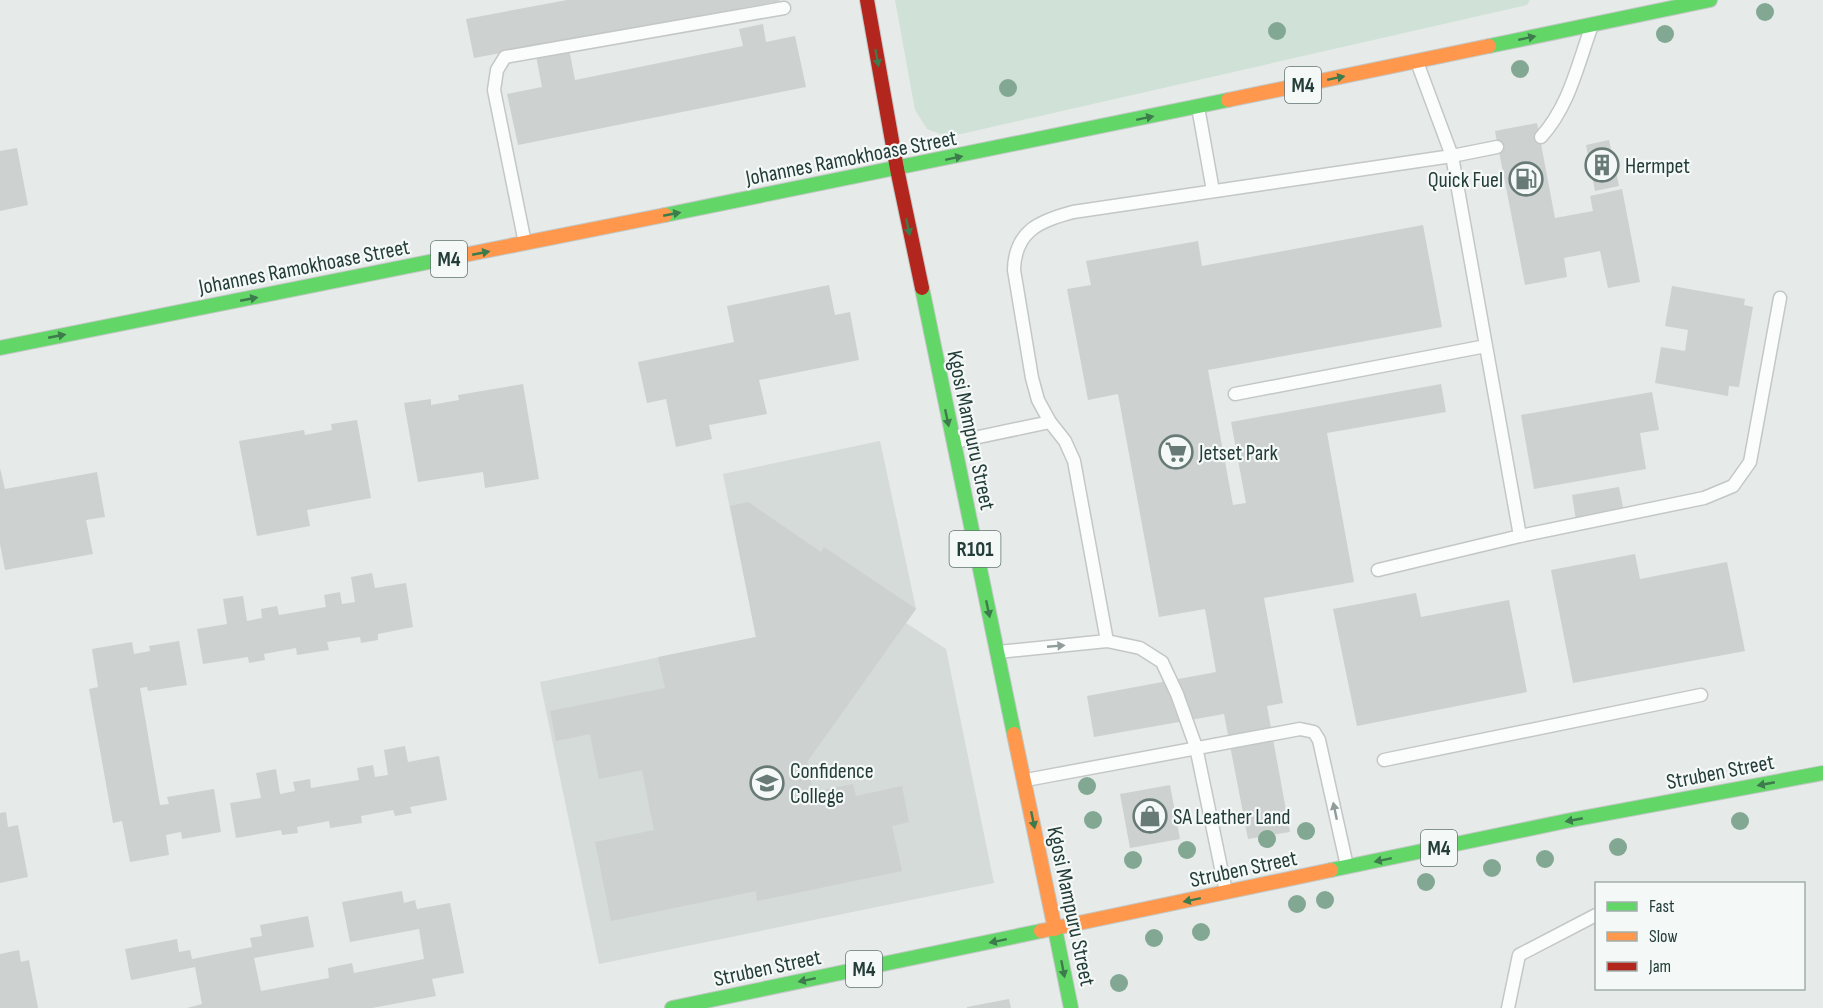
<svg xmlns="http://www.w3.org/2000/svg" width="1823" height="1008" viewBox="0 0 1823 1008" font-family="'Sofia Sans Condensed',sans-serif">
<rect width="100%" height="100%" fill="#e6eae8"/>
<path fill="#d4dbd8" d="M 880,441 L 916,609 L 906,623 L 946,649 L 994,883 L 599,964 L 540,682 L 756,637 L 723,474 Z"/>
<path fill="#d0e2d7" d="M 895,0 L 1530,0 L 1527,5 L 948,137 L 927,129 L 915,110 Z"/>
<path fill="#cdd1d0" d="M 567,0 L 779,0 L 780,1 L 474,58 L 466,19 Z
M 763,24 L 766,42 L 795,36 L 806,87 L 518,145 L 507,94 L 542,87 L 536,56 L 569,49 L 575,80 L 743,46 L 739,29 Z
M 1537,123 L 1555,218 L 1593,211 L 1590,196 L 1622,189 L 1640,282 L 1608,288 L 1600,251 L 1564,258 L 1567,277 L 1525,285 L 1495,131 Z
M 1609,140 L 1619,186 L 1595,191 L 1586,145 Z
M 17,148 L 28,205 L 0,211 L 0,151 Z
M 1423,225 L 1442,327 L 1208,370 L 1233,505 L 1246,503 L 1231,422 L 1441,384 L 1446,412 L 1327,433 L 1354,582 L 1264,598 L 1283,703 L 1267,706 L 1290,832 L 1248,839 L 1224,714 L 1094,737 L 1087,696 L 1216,672 L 1205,609 L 1159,617 L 1118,394 L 1088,400 L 1067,289 L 1091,285 L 1086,261 L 1198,241 L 1202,266 Z
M 829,285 L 835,315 L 850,312 L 859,360 L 759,380 L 767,414 L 709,425 L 712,439 L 676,447 L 666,399 L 647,403 L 638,362 L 734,342 L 727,306 Z
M 1672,286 L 1745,299 L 1744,305 L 1753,307 L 1739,387 L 1729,386 L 1728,396 L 1655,383 L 1661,347 L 1685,351 L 1688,330 L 1665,326 Z
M 523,384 L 539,479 L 485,488 L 483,472 L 418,482 L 404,403 L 431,399 L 431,405 L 459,400 L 458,395 Z
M 1652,392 L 1659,430 L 1640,433 L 1646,469 L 1534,489 L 1521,415 Z
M 357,420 L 371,498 L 307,510 L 310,526 L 257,536 L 239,441 L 304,430 L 305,435 L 332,430 L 331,424 Z
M 0,468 L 5,489 L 97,472 L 105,517 L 86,520 L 93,554 L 5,570 L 0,544 Z
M 1619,487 L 1624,512 L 1576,520 L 1572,495 Z
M 748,502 L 821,552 L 824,547 L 916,609 L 807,762 L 813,792 L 853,784 L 856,796 L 902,786 L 909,822 L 892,826 L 902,871 L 757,901 L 756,891 L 611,921 L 595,842 L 654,830 L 642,770 L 599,779 L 590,734 L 556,741 L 550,711 L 665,688 L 658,657 L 756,637 L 730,506 Z
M 1635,554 L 1640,579 L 1727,562 L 1745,651 L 1573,683 L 1551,570 Z
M 372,573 L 375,588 L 406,583 L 413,627 L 378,634 L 378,640 L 361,643 L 360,637 L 327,642 L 329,650 L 297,655 L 296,648 L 264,654 L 265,660 L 249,663 L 248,657 L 203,664 L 197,629 L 227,624 L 223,599 L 243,596 L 247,621 L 262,618 L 261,609 L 277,606 L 279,615 L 326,607 L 324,595 L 340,592 L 342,604 L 355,602 L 351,577 Z
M 1416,593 L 1421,617 L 1509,600 L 1527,692 L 1357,726 L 1333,609 Z
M 179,641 L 187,685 L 148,691 L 147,687 L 140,688 L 160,805 L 169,804 L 167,797 L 214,789 L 221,832 L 182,839 L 181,832 L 166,835 L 169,855 L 130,862 L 122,821 L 113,823 L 89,689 L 98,687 L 92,649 L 132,642 L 134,654 L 150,651 L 149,646 Z
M 405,746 L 408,762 L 439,756 L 447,800 L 410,807 L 412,813 L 395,816 L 393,810 L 361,816 L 362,823 L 330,828 L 329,821 L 297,827 L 298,833 L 282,835 L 281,830 L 236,838 L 230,803 L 261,798 L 256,773 L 276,769 L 280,794 L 295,791 L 293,782 L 310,779 L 311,788 L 359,780 L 357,768 L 373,765 L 375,777 L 388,775 L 384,750 Z
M 1170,785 L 1180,839 L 1130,848 L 1120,794 Z
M 6,812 L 8,827 L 18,825 L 28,877 L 0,883 L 0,813 Z
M 402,891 L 404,903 L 415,900 L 417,909 L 450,903 L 464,973 L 432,979 L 436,996 L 372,1008 L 187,1008 L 202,1004 L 195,967 L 131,980 L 125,949 L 177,939 L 179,952 L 190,950 L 192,959 L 252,947 L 250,938 L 262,936 L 260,925 L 308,916 L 314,947 L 254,958 L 261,991 L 329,978 L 328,968 L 352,963 L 354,973 L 424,959 L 419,929 L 350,942 L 342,902 Z
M 19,950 L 21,962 L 29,960 L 38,1008 L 0,1008 L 0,954 Z
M 1009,999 L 1011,1008 L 967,1008 L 967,1007 Z"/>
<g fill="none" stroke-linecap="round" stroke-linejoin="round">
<g stroke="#c3c7c6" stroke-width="15">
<path id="lane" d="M 1417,62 L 1452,156 L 1497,147
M 1198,107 L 1213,191
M 1541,137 C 1569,106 1577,67 1591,28
M 525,243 L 494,90 L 497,70 L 505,57 L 784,8
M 1235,394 L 1486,346
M 955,442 L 1050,422
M 1378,570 L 1520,536
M 1107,641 L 1074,461 L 1065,441 L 1050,422 L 1038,400 L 1032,378 L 1014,270 C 1015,231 1039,221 1073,212 L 1452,156 L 1520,536 L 1704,498 L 1733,486 L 1750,462 L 1780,298
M 998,652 L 1107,641 L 1140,648 L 1162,662 L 1177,694 L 1196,747 L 1226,892
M 1384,760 L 1701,695
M 1026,780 L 1300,729 L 1314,732 L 1319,740 L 1347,866
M 1508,1008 L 1519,955 L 1596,915"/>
</g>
<g stroke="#c2c8c6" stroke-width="16">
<path id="fast" d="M 1489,46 L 1710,0
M 665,215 L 1228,100
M 922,288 L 1014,734
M 0,348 L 439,260
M 1331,870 L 1571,820 L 1823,773
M 1055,929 L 1071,1008
M 672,1008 L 1041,931"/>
</g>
<g stroke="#c2c8c6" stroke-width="16">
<path id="slow" d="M 1228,100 L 1489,46
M 439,260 L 665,215
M 1014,734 L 1055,929
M 1041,931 L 1331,870"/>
</g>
<g stroke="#c2c8c6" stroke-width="16">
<path id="jam" d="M 867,0 L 897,169 L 922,288"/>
</g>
<use href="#lane" stroke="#fbfcfc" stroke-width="12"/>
<use href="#fast" stroke="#63d668" stroke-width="14"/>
<use href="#slow" stroke="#ff974d" stroke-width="14"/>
<use href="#jam" stroke="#b3261e" stroke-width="14"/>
</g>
<g fill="#82a894">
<circle cx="1765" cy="12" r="9"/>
<circle cx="1277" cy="31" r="9"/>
<circle cx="1665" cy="34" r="9"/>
<circle cx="1520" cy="69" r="9"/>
<circle cx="1008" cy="88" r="9"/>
<circle cx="1087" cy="786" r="9"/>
<circle cx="1093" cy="820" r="9"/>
<circle cx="1740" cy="821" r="9"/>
<circle cx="1306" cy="831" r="9"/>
<circle cx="1267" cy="839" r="9"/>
<circle cx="1618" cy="847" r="9"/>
<circle cx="1187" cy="850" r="9"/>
<circle cx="1545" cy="859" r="9"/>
<circle cx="1133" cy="860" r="9"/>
<circle cx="1492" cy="868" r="9"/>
<circle cx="1426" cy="882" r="9"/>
<circle cx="1325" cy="900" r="9"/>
<circle cx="1297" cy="904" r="9"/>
<circle cx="1201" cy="932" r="9"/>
<circle cx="1154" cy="938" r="9"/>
<circle cx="1119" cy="983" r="9"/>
</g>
<defs><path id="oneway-solid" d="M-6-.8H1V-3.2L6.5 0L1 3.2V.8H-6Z" transform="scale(1.5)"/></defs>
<g fill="#3d7a4c">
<use href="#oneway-solid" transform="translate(1527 38) rotate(-12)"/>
<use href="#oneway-solid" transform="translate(877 58) rotate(80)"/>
<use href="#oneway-solid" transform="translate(1336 78) rotate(-12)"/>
<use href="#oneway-solid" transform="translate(1145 118) rotate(-12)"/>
<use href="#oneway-solid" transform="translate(954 158) rotate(-12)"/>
<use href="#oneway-solid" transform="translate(672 214) rotate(-11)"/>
<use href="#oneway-solid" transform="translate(908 227) rotate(78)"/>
<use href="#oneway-solid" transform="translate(481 253) rotate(-11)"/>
<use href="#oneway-solid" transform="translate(249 299) rotate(-11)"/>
<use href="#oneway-solid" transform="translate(57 336) rotate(-11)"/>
<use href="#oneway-solid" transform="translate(947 418) rotate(78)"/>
<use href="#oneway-solid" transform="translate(988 609) rotate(78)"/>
<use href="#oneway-solid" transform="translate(1766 784) rotate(169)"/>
<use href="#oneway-solid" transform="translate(1033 820) rotate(78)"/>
<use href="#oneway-solid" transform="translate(1574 820) rotate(169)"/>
<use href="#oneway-solid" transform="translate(1383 860) rotate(168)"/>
<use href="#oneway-solid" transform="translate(1192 900) rotate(168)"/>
<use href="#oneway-solid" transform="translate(998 941) rotate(168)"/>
<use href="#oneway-solid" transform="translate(1063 969) rotate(79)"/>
<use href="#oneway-solid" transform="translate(807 980) rotate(168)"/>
</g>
<g fill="#909c9a">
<use href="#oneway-solid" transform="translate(1056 646) rotate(-5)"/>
<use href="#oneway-solid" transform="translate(1335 811) rotate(-102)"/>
</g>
<defs>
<g id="building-ring" transform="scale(1.725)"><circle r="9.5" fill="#f4f9f7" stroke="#687a76" stroke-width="1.5"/><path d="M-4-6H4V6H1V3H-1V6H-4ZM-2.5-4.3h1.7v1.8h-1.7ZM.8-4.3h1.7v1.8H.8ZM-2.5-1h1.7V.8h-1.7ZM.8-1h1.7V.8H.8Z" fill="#687a76"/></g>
<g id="fuel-ring" transform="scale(1.725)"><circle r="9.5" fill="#f4f9f7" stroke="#687a76" stroke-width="1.5"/><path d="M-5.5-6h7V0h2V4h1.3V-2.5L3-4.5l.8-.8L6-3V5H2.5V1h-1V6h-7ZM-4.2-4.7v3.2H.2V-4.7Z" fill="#687a76"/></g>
<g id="supermarket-ring" transform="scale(1.725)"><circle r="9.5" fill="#f4f9f7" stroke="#687a76" stroke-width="1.5"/><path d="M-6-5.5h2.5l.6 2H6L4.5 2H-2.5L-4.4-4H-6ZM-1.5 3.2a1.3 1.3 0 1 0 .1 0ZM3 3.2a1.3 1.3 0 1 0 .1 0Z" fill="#687a76"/></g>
<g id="university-ring" transform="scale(1.725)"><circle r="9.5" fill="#f4f9f7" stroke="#687a76" stroke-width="1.5"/><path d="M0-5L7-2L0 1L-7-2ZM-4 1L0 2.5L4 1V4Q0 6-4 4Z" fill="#687a76"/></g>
<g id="shop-ring" transform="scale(1.725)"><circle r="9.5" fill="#f4f9f7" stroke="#687a76" stroke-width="1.5"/><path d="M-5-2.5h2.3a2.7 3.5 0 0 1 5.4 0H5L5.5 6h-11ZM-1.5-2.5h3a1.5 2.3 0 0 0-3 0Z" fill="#687a76"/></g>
</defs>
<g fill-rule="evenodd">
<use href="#building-ring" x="1602" y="165"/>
<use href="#fuel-ring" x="1526" y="179"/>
<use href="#supermarket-ring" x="1176" y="452"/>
<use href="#university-ring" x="767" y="783"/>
<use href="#shop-ring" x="1150" y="816"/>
</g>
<g text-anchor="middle" stroke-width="4.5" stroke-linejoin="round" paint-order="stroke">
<g fill="#f4f9f7" stroke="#627572" stroke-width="1.5">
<rect x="1285" y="67" width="36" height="36" rx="4.5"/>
<rect x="431" y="241" width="36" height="36" rx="4.5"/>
<rect x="949.5" y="531" width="51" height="36" rx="4.5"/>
<rect x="1421" y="830" width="36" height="36" rx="4.5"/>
<rect x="846" y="951" width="36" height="36" rx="4.5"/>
</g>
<g font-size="21" font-weight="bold" fill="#243d39">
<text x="1303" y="92">M4</text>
<text x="449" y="266">M4</text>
<text x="975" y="556">R101</text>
<text x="1439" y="855">M4</text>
<text x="864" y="976">M4</text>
</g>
<g font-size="22" fill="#243d39" stroke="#f4f9f7">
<text transform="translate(851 157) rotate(-11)" y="8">Johannes Ramokhoase Street</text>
<text transform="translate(304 266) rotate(-11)" y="8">Johannes Ramokhoase Street</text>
<text transform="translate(972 430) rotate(78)" y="8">Kgosi Mampuru Street</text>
<text transform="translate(1720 771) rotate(-11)" y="8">Struben Street</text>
<text transform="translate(1243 868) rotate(-12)" y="8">Struben Street</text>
<text transform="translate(1072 906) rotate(78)" y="8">Kgosi Mampuru Street</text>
<text transform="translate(767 967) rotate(-12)" y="8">Struben Street</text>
</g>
<g font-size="22" fill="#243d39" stroke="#f4f9f7" text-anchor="start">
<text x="1625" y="173">Hermpet</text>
<text x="1503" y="187" text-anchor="end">Quick Fuel</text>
<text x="1199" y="460">Jetset Park</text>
<text x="790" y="778">Confidence<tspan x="790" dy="25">College</tspan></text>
<text x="1173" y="824">SA Leather Land</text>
</g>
</g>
<rect x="1595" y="882" width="210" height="108" fill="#f4f9f7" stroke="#a1aeab" stroke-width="1.5"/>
<rect x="1607" y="902" width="30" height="9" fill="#63d668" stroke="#a1aeab" stroke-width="1.5"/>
<text x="1649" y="912" font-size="18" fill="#243d39">Fast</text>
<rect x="1607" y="932" width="30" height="9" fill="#ff974d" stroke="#a1aeab" stroke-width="1.5"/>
<text x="1649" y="942" font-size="18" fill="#243d39">Slow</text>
<rect x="1607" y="962" width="30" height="9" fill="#b3261e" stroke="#a1aeab" stroke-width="1.5"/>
<text x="1649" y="972" font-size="18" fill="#243d39">Jam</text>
</svg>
